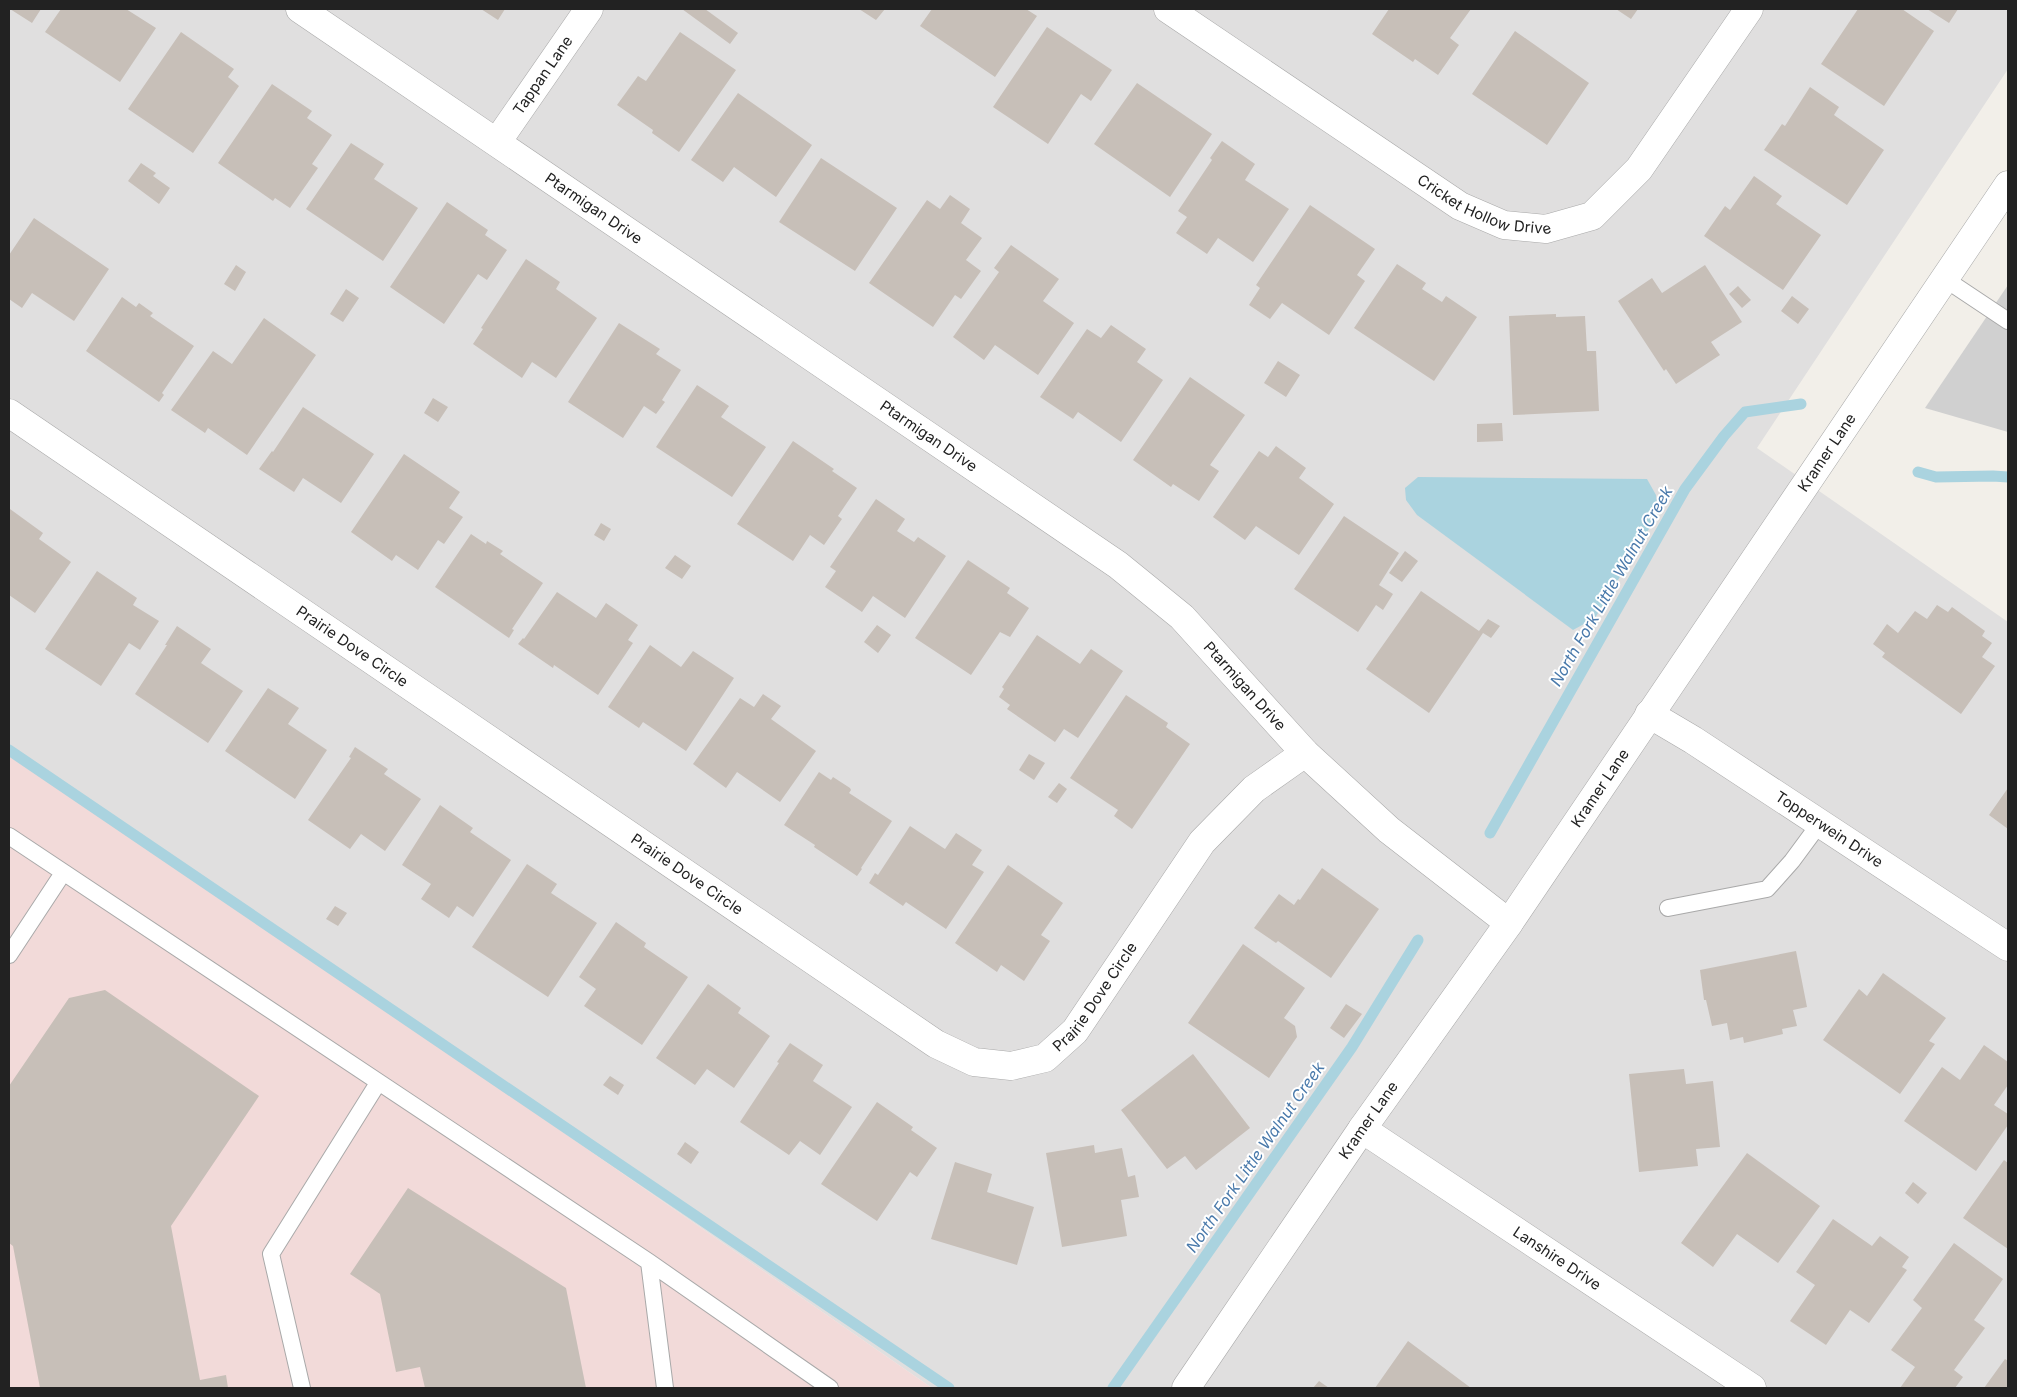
<svg xmlns="http://www.w3.org/2000/svg" width="2017" height="1397" viewBox="0 0 2017 1397" font-family="Inter,sans-serif">
<rect width="100%" height="100%" fill="#f2efe9"/>
<path fill="#e0dfdf" d="M 9,9 L 2008,9 L 2008,69 L 1757,448 L 2008,622 L 2008,1388 L 932,1388 L 9,748 Z"/>
<path fill="#f2dad9" d="M 9,748 L 932,1388 L 9,1388 Z"/>
<path fill="#d0d0d0" d="M 2008,285 L 2008,432 L 1925,408 Z"/>
<path fill="#aad3df" d="M 1418,477 L 1647,479 L 1656,495 L 1658,514 L 1595,618 L 1573,630 L 1417,515 L 1406,500 L 1405,488 Z"/>
<g fill="none" stroke-linecap="round" stroke-linejoin="round">
<path stroke="#aad3df" stroke-width="11" d="M 1918,472 L 1936,477 L 1993,476 L 2008,477
M 9,750 L 949,1388
M 1490,833 L 1685,489 L 1724,436 L 1745,412 L 1801,404
M 1113,1388 L 1352,1047 L 1418,940"/>
</g>
<path fill="#c7bfb8" d="M 10,9 L 41,9 L 32,23 Z
M 61,9 L 126,9 L 156,28 L 120,82 L 45,32 Z
M 481,9 L 505,9 L 498,20 Z
M 682,9 L 705,9 L 738,33 L 730,44 Z
M 859,9 L 885,9 L 876,20 Z
M 932,9 L 1026,9 L 1037,16 L 995,77 L 920,26 Z
M 1389,9 L 1471,9 L 1450,38 L 1459,45 L 1438,75 L 1415,59 L 1413,62 L 1372,34 Z
M 1616,9 L 1638,9 L 1631,19 Z
M 1858,9 L 1902,9 L 1934,31 L 1884,106 L 1821,64 Z
M 1927,9 L 1958,9 L 1949,23 Z
M 1047,27 L 1112,70 L 1091,101 L 1081,94 L 1048,144 L 993,107 Z
M 1515,31 L 1589,83 L 1547,145 L 1472,94 Z
M 181,32 L 234,69 L 228,77 L 239,86 L 193,153 L 128,109 Z
M 680,32 L 736,70 L 679,152 L 652,133 L 653,130 L 617,105 L 638,76 L 646,81 Z
M 1137,83 L 1212,134 L 1170,197 L 1094,144 Z
M 272,84 L 312,111 L 307,118 L 332,135 L 312,164 L 318,168 L 290,208 L 275,198 L 273,201 L 218,163 Z
M 1810,87 L 1839,107 L 1834,115 L 1884,150 L 1847,205 L 1764,150 L 1782,124 L 1785,126 Z
M 738,93 L 812,145 L 776,197 L 734,167 L 723,182 L 691,160 Z
M 1222,141 L 1255,164 L 1245,180 L 1289,209 L 1253,262 L 1218,238 L 1207,254 L 1176,233 L 1187,217 L 1178,211 L 1212,160 L 1210,158 Z
M 351,143 L 384,164 L 374,179 L 418,208 L 383,261 L 306,209 Z
M 821,158 L 897,208 L 855,271 L 779,222 Z
M 141,163 L 156,173 L 153,176 L 170,188 L 159,204 L 128,181 Z
M 1754,176 L 1782,196 L 1776,204 L 1821,235 L 1783,290 L 1704,236 L 1725,206 L 1730,210 Z
M 950,195 L 970,209 L 961,223 L 982,238 L 966,260 L 981,271 L 961,299 L 955,295 L 933,327 L 869,283 L 927,200 L 940,209 Z
M 447,202 L 488,230 L 485,235 L 507,250 L 487,280 L 478,274 L 444,324 L 390,287 Z
M 1310,205 L 1375,249 L 1357,275 L 1365,281 L 1329,335 L 1282,303 L 1270,319 L 1249,305 L 1260,288 L 1256,285 Z
M 34,218 L 109,269 L 74,321 L 32,293 L 22,308 L 9,299 L 9,255 Z
M 1011,245 L 1059,279 L 1043,301 L 1074,323 L 1038,375 L 995,345 L 984,360 L 953,337 L 999,272 L 994,268 Z
M 526,259 L 560,282 L 556,289 L 597,318 L 556,378 L 532,362 L 522,378 L 473,344 L 483,329 L 481,328 Z
M 1397,264 L 1426,283 L 1422,289 L 1442,302 L 1446,296 L 1477,317 L 1434,381 L 1354,328 Z
M 236,265 L 246,272 L 235,291 L 224,284 Z
M 1705,265 L 1742,322 L 1711,342 L 1720,355 L 1676,384 L 1666,369 L 1664,371 L 1618,301 L 1652,278 L 1662,293 Z
M 1738,286 L 1751,300 L 1742,308 L 1729,294 Z
M 346,289 L 359,298 L 343,322 L 330,314 Z
M 1792,296 L 1809,309 L 1798,324 L 1781,311 Z
M 122,297 L 136,307 L 139,303 L 153,313 L 150,316 L 194,346 L 162,393 L 164,395 L 159,402 L 86,351 Z
M 1556,314 L 1556,317 L 1585,316 L 1587,351 L 1596,351 L 1599,411 L 1513,415 L 1509,316 Z
M 264,318 L 316,355 L 247,455 L 208,428 L 205,433 L 171,410 L 213,351 L 232,364 Z
M 619,323 L 660,349 L 656,354 L 681,370 L 662,400 L 665,402 L 656,414 L 644,406 L 623,438 L 568,402 Z
M 1111,325 L 1146,349 L 1137,362 L 1163,380 L 1121,442 L 1078,412 L 1073,419 L 1040,397 L 1087,329 L 1101,338 Z
M 1278,361 L 1300,375 L 1286,397 L 1264,383 Z
M 1190,377 L 1245,415 L 1210,465 L 1219,471 L 1199,501 L 1173,484 L 1171,487 L 1133,460 Z
M 697,385 L 729,406 L 721,417 L 766,447 L 732,497 L 656,447 Z
M 433,398 L 448,407 L 438,422 L 424,413 Z
M 303,407 L 374,454 L 341,503 L 303,478 L 294,492 L 259,469 L 272,451 L 273,452 Z
M 1502,423 L 1503,441 L 1477,442 L 1477,424 Z
M 793,441 L 834,469 L 832,471 L 857,488 L 838,516 L 842,519 L 824,545 L 810,535 L 793,561 L 737,524 Z
M 1276,446 L 1306,468 L 1299,478 L 1334,504 L 1299,555 L 1256,526 L 1245,540 L 1213,517 L 1259,451 L 1268,457 Z
M 404,454 L 460,492 L 449,508 L 463,517 L 444,544 L 438,540 L 418,570 L 396,555 L 392,561 L 351,532 Z
M 876,499 L 905,519 L 897,531 L 914,542 L 918,537 L 946,556 L 905,618 L 873,596 L 862,612 L 825,587 L 836,571 L 830,567 Z
M 10,509 L 43,533 L 39,539 L 71,562 L 35,613 L 9,595 Z
M 1344,516 L 1399,553 L 1379,585 L 1393,594 L 1383,610 L 1376,605 L 1358,632 L 1294,589 Z
M 601,523 L 611,529 L 604,541 L 594,535 Z
M 471,534 L 486,544 L 487,541 L 503,551 L 500,554 L 543,583 L 512,629 L 514,630 L 509,638 L 435,587 Z
M 1405,551 L 1418,561 L 1402,582 L 1389,573 Z
M 675,555 L 691,566 L 682,579 L 665,568 Z
M 968,560 L 1010,588 L 1007,593 L 1029,608 L 1010,637 L 1000,632 L 971,675 L 915,638 Z
M 97,571 L 137,598 L 133,605 L 159,621 L 140,650 L 129,643 L 101,686 L 45,649 Z
M 1421,591 L 1479,631 L 1488,619 L 1500,626 L 1491,638 L 1483,633 L 1429,713 L 1366,669 Z
M 557,592 L 596,618 L 606,603 L 638,625 L 628,640 L 633,643 L 598,695 L 554,665 L 553,668 L 518,644 L 523,638 L 524,639 Z
M 1937,605 L 1948,612 L 1952,607 L 1985,631 L 1982,636 L 1992,643 L 1982,657 L 1995,666 L 1961,714 L 1882,657 L 1885,653 L 1873,644 L 1887,624 L 1898,633 L 1915,611 L 1927,619 Z
M 877,625 L 891,635 L 878,653 L 864,642 Z
M 177,626 L 211,649 L 201,663 L 243,691 L 208,743 L 135,694 L 167,645 L 165,645 Z
M 1037,635 L 1080,664 L 1091,649 L 1123,671 L 1078,738 L 1064,729 L 1055,742 L 1007,709 L 1010,705 L 999,697 L 1004,689 L 1002,687 Z
M 650,645 L 681,667 L 693,651 L 734,678 L 686,751 L 643,722 L 639,728 L 608,707 Z
M 268,688 L 299,708 L 288,724 L 327,750 L 295,799 L 225,751 Z
M 763,694 L 781,706 L 771,719 L 816,751 L 780,802 L 737,772 L 726,788 L 693,764 L 740,698 L 754,707 Z
M 1126,695 L 1168,723 L 1166,727 L 1190,744 L 1132,829 L 1114,816 L 1118,810 L 1070,778 Z
M 355,747 L 388,769 L 384,774 L 421,799 L 385,851 L 361,834 L 350,849 L 308,820 L 351,758 L 349,757 Z
M 1029,754 L 1045,763 L 1034,780 L 1019,770 Z
M 819,772 L 831,780 L 833,777 L 850,788 L 851,790 L 849,793 L 892,821 L 861,868 L 862,869 L 857,876 L 814,847 L 815,845 L 784,825 Z
M 1059,783 L 1067,789 L 1057,803 L 1048,797 Z
M 2008,788 L 2008,829 L 1989,815 Z
M 440,805 L 473,828 L 470,832 L 511,860 L 473,917 L 457,906 L 449,918 L 421,899 L 431,884 L 402,865 Z
M 910,826 L 945,849 L 956,833 L 982,850 L 972,865 L 984,872 L 946,929 L 906,902 L 903,906 L 869,883 L 875,873 L 878,875 Z
M 527,864 L 557,884 L 551,893 L 597,923 L 548,997 L 472,947 Z
M 1008,865 L 1063,903 L 1041,935 L 1050,941 L 1024,981 L 1001,965 L 997,972 L 955,943 Z
M 1322,868 L 1379,909 L 1331,978 L 1278,941 L 1276,943 L 1254,928 L 1279,894 L 1294,905 L 1298,899 L 1300,900 Z
M 335,906 L 347,913 L 338,926 L 326,919 Z
M 616,922 L 646,943 L 644,947 L 688,977 L 642,1045 L 584,1006 L 596,989 L 579,977 Z
M 1243,944 L 1305,988 L 1284,1018 L 1295,1026 L 1297,1037 L 1269,1078 L 1188,1023 Z
M 1796,951 L 1807,1007 L 1793,1010 L 1797,1026 L 1782,1029 L 1783,1034 L 1744,1043 L 1743,1037 L 1730,1040 L 1727,1023 L 1712,1026 L 1706,1000 L 1704,1000 L 1700,970 Z
M 1883,973 L 1946,1018 L 1929,1041 L 1935,1044 L 1900,1094 L 1823,1040 L 1859,989 L 1867,996 Z
M 708,984 L 741,1008 L 738,1013 L 770,1036 L 734,1088 L 707,1069 L 695,1085 L 656,1058 Z
M 105,990 L 259,1096 L 171,1226 L 200,1380 L 226,1375 L 228,1388 L 40,1388 L 13,1246 L 9,1243 L 9,1086 L 69,998 Z
M 1346,1004 L 1362,1014 L 1344,1038 L 1330,1028 Z
M 790,1043 L 823,1065 L 813,1081 L 852,1107 L 820,1155 L 800,1141 L 789,1155 L 740,1122 L 779,1063 L 777,1062 Z
M 1984,1045 L 2008,1062 L 2008,1085 L 1994,1105 L 2008,1114 L 2008,1125 L 1976,1171 L 1904,1121 L 1942,1067 L 1960,1080 Z
M 1193,1054 L 1250,1128 L 1196,1170 L 1185,1156 L 1167,1169 L 1121,1110 Z
M 1684,1069 L 1686,1084 L 1713,1081 L 1720,1147 L 1696,1149 L 1698,1166 L 1639,1172 L 1629,1074 Z
M 610,1076 L 624,1085 L 618,1095 L 603,1085 Z
M 877,1102 L 913,1127 L 911,1130 L 937,1148 L 917,1177 L 910,1172 L 877,1221 L 821,1184 Z
M 685,1142 L 699,1152 L 691,1164 L 677,1154 Z
M 1094,1145 L 1095,1153 L 1122,1148 L 1128,1177 L 1135,1175 L 1139,1197 L 1121,1200 L 1127,1236 L 1062,1247 L 1046,1153 Z
M 1747,1153 L 1820,1206 L 1778,1263 L 1737,1234 L 1713,1267 L 1681,1243 Z
M 2004,1160 L 2008,1163 L 2008,1249 L 1963,1218 Z
M 955,1162 L 992,1174 L 987,1192 L 1034,1207 L 1017,1265 L 931,1239 Z
M 1913,1182 L 1927,1193 L 1918,1204 L 1905,1193 Z
M 408,1188 L 566,1288 L 586,1388 L 425,1388 L 420,1367 L 396,1372 L 380,1294 L 350,1274 Z
M 1833,1219 L 1872,1246 L 1880,1236 L 1909,1257 L 1902,1267 L 1907,1270 L 1869,1323 L 1850,1310 L 1826,1345 L 1790,1321 L 1815,1285 L 1796,1272 Z
M 1954,1243 L 2003,1279 L 1974,1320 L 1985,1328 L 1954,1370 L 1963,1377 L 1955,1388 L 1900,1388 L 1915,1367 L 1891,1350 L 1922,1308 L 1913,1300 Z
M 1408,1341 L 1471,1388 L 1375,1388 Z
M 2005,1359 L 2008,1361 L 2008,1388 L 1984,1388 Z
M 1319,1381 L 1329,1388 L 1313,1388 Z"/>
<g fill="none" stroke-linecap="round" stroke-linejoin="round">
<g stroke="#a9a9a9" stroke-width="18">
<path id="service" d="M 1945,279 L 2008,321
M 9,836 L 649,1262 L 830,1388
M 1668,908 L 1767,889 L 1792,861 L 1820,823
M 9,955 L 63,873
M 649,1262 L 665,1388
M 302,1388 L 271,1254 L 378,1083"/>
</g>
<g stroke="#a9a9a9" stroke-width="29">
<g id="minor">
<path id="s1" d="M 300,9 L 1118,565 L 1182,617 L 1305,753 L 1389,830 L 1509,923"/>
<path id="s2" d="M 1168,9 L 1460,206 L 1504,225 L 1546,229 L 1592,216 L 1639,169 L 1749,9"/>
<path id="s3" d="M 497,142 L 589,9"/>
<path id="s4" d="M 9,413 L 936,1044 L 974,1062 L 1011,1066 L 1045,1058 L 1075,1031 L 1202,842 L 1254,789 L 1305,753"/>
<path id="s5" d="M 1649,714 L 1693,740 L 2008,947"/>
<path id="s6" d="M 1362,1129 L 1752,1388"/>
</g>
</g>
<g stroke="#a9a9a9" stroke-width="29">
<g id="tertiary">
<path id="s7" d="M 1186,1388 L 1362,1129 L 1509,923 L 2008,185"/>
</g>
</g>
<use href="#service" stroke="#fff" stroke-width="16"/>
<use href="#minor" stroke="#fff" stroke-width="28"/>
<use href="#tertiary" stroke="#fff" stroke-width="28"/>
</g>
<g text-anchor="middle" stroke-width="4" stroke-linejoin="round" paint-order="stroke">
<g font-size="15" fill="#222" stroke="#fff">
<text dy="5" stroke="none"><textPath href="#s3" startOffset="81">Tappan Lane</textPath></text>
<text dy="5" stroke="none"><textPath href="#s2" startOffset="375">Cricket Hollow Drive</textPath></text>
<text dy="5" stroke="none"><textPath href="#s1" startOffset="355">Ptarmigan Drive</textPath></text>
<text dy="5" stroke="none"><textPath href="#s1" startOffset="760">Ptarmigan Drive</textPath></text>
<text dy="5" stroke="none"><textPath href="#s7" startOffset="1134">Kramer Lane</textPath></text>
<text dy="5" stroke="none"><textPath href="#s4" startOffset="415">Prairie Dove Circle</textPath></text>
<text dy="5" stroke="none"><textPath href="#s1" startOffset="1165">Ptarmigan Drive</textPath></text>
<text dy="5" stroke="none"><textPath href="#s7" startOffset="729">Kramer Lane</textPath></text>
<text dy="5" stroke="none"><textPath href="#s5" startOffset="214">Topperwein Drive</textPath></text>
<text dy="5" stroke="none"><textPath href="#s4" startOffset="820">Prairie Dove Circle</textPath></text>
<text dy="5" stroke="none"><textPath href="#s4" startOffset="1315">Prairie Dove Circle</textPath></text>
<text dy="5" stroke="none"><textPath href="#s7" startOffset="324">Kramer Lane</textPath></text>
<text dy="5" stroke="none"><textPath href="#s6" startOffset="234">Lanshire Drive</textPath></text>
</g>
<g font-size="16" font-style="italic" fill="#4a7aab" stroke="#fff">
<text transform="translate(1611 586) rotate(-60)" y="6">North Fork Little Walnut Creek</text>
<text transform="translate(1255 1157) rotate(-55)" y="6">North Fork Little Walnut Creek</text>
</g>
</g>
<rect width="2017" height="1397" fill="none" stroke="#222222" stroke-width="20"/>
</svg>
